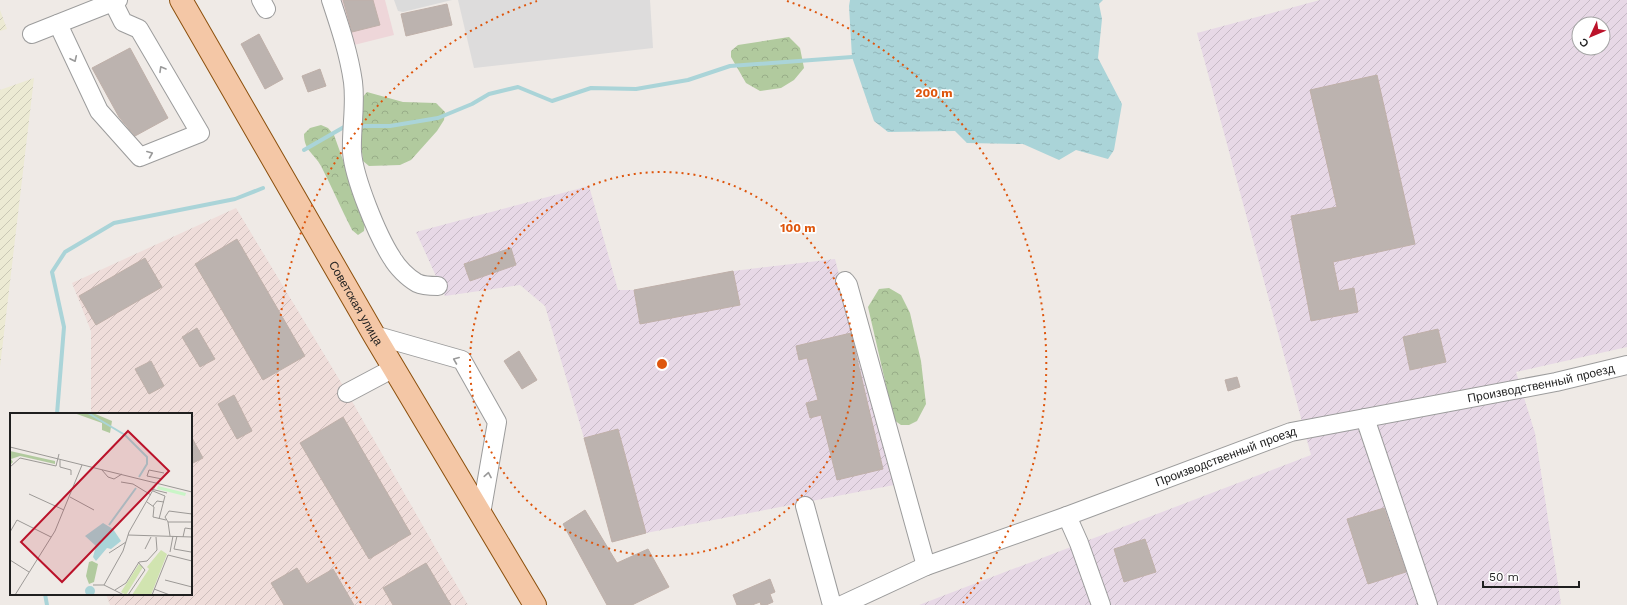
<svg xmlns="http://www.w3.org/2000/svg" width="1627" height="605" viewBox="0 0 1627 605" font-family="'Work Sans',sans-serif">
<defs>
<pattern id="industrial-furrows" width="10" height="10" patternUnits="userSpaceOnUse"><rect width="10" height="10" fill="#e7d8e6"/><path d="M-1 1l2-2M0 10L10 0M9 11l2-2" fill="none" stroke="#c6b9c5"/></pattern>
<pattern id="military-furrows" width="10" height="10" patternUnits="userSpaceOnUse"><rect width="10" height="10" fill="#efddda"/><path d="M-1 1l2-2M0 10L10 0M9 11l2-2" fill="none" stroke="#ccbdbb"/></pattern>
<pattern id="farmland-furrows" width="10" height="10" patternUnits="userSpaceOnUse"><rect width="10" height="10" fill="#ecead3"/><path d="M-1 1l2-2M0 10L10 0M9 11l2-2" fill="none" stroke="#cac8b5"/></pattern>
<pattern id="forest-crowns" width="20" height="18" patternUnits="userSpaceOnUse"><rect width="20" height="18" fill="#b1ca9e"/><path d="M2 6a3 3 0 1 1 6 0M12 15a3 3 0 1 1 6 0" fill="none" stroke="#98ad88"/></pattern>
<pattern id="water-ripples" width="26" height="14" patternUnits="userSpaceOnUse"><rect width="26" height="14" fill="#aad4d8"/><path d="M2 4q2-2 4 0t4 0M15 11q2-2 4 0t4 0" fill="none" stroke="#92b6b9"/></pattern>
</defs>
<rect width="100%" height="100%" fill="#efeae6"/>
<path fill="#dddcdc" d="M 458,0 L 650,0 L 653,48 L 474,68 Z"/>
<path fill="#eed6d9" d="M 338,0 L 385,0 L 394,35 L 350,46 Z"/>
<path fill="url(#industrial-furrows)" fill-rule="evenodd" d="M 1320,0 L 1627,0 L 1627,347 L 1516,372 L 1535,433 L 1561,604 L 1557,605 L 919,605 L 1311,455 L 1197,33 ZM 1579,24 L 1603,24 L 1603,48 L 1579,48 Z
M 589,186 L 618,290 L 634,290 L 733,271 L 835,259 L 894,485 L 646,533 L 612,542 L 584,438 L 545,306 L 520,285 L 445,296 L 416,232 Z"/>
<path fill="url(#military-furrows)" d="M 236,208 L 345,389 L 468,605 L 110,605 L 106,594 L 191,594 L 191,414 L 91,414 L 91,331 L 72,283 Z"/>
<path fill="url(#farmland-furrows)" d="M 0,10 L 7,29 L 0,31 Z
M 34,78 L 0,367 L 0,90 Z"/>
<path fill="url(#forest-crowns)" d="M 789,37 L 800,48 L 804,68 L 794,80 L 781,88 L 760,91 L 746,83 L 731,57 L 731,51 L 738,45 Z
M 367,92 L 403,102 L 436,103 L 445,112 L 444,120 L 437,131 L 411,160 L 400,165 L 369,166 L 363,161 L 361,143 L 361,99 Z
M 321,125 L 328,128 L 334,135 L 365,221 L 364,231 L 358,235 L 352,230 C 341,209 332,187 321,166 C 314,153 304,151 304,134 L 310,128 Z
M 889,288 L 901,295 L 910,313 L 921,361 L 926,404 L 917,421 L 909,425 L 901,425 L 894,420 L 868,307 L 879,289 Z"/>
<path fill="#dbdbdb" d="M 394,0 L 452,0 L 403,12 L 398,11 Z"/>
<path fill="url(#water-ripples)" d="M 850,0 L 1103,0 L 1099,4 L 1102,19 L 1098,58 L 1122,104 L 1114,150 L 1108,159 L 1076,150 L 1059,160 L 1023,144 L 967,143 L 955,131 L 888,132 L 874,121 L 852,57 L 849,6 Z"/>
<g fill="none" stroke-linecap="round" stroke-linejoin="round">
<path stroke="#aad4d8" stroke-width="4" d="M 357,126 L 390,126 L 438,118 L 472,104 L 489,94 L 518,87 L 552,101 L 591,88 L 636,89 L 688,80 L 730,66 L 852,57
M 304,150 L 344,127 L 348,126
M 57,414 L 64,327 L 52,272 L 65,252 L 114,223 L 235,199 L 263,188
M 45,594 L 47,605"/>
</g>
<path fill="#bcb3af" stroke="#bfb0a9" d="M 343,0 L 373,0 L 380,25 L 352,32 Z
M 447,4 L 452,25 L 406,36 L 401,14 Z
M 259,34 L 283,79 L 265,89 L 241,44 Z
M 130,48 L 168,118 L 135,136 L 119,117 L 92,68 Z
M 320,69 L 326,86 L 308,92 L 302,76 Z
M 1377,75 L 1415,244 L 1333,262 L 1339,291 L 1354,288 L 1358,312 L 1311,321 L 1291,216 L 1337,207 L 1310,90 Z
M 237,239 L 305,356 L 263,380 L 195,264 Z
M 511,248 L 516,265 L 470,281 L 464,264 Z
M 145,258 L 162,287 L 96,325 L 79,296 Z
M 733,271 L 740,305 L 640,324 L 634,290 Z
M 197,328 L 215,359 L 200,367 L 182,337 Z
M 1438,329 L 1446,362 L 1410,370 L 1403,337 Z
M 851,333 L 883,469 L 837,480 L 821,415 L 810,418 L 806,403 L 818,400 L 807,358 L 799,360 L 796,346 Z
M 519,351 L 537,380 L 522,389 L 504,361 Z
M 151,361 L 164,386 L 149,394 L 135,369 Z
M 1237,377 L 1240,387 L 1228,391 L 1225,380 Z
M 234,395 L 252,431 L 237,439 L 218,404 Z
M 343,417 L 411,534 L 369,559 L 300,443 Z
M 618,429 L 646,533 L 612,542 L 584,438 Z
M 191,436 L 203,458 L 191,464 Z
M 1384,508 L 1406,572 L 1368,584 L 1347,519 Z
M 585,510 L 617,563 L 648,549 L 669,587 L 632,605 L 607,605 L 563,524 Z
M 1145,539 L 1156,572 L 1124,582 L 1114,549 Z
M 426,563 L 451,605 L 393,605 L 383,588 Z
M 297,568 L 307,584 L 333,569 L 354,605 L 284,605 L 271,583 Z
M 770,579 L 775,592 L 770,594 L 773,602 L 766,605 L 761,605 L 760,602 L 752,605 L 737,605 L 733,595 Z"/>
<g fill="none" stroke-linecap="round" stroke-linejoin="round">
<g stroke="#9c9c9c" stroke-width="20">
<g id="minor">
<path d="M 261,0 L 266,9"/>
<path d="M 331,0 C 340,27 349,54 353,82 C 356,106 351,129 352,152 C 354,178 377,235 392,258 C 397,267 408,278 417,283 C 423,286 432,286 438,286"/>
<path d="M 58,24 L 99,111 L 140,157 L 200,133 L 139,29 L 123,22 L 113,2"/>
<path d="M 32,34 L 118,0"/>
<path d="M 845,281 L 848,285 L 926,566"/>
<path d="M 374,335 L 462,360 L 497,422 L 481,514"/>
<path d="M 347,393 L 394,368"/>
<path d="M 1365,418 L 1428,605"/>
<path d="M 805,506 L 832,605"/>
<path d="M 1067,516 L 1079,543 L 1101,605"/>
<path id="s1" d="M 842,605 L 926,566 L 1067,516 L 1291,432 L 1556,382 L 1627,365"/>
</g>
</g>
<g stroke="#8c500d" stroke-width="24">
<g id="major">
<path id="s2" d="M 181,0 L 374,335 L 535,605"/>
</g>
</g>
<use href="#minor" stroke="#fff" stroke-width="18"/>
<use href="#major" stroke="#f4c7a6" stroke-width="22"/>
</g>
<defs><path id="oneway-chevron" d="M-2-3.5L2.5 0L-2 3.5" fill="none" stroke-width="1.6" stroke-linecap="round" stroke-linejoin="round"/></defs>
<g stroke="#9a9a9a">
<use href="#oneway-chevron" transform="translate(74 59) rotate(65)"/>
<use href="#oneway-chevron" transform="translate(162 69) rotate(-120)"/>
<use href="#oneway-chevron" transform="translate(150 154) rotate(-22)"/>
<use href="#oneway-chevron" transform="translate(456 360) rotate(-158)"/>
<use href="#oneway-chevron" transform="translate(488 475) rotate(-80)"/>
</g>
<g fill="none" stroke="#de560d" stroke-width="2" stroke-dasharray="2 4">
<circle cx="662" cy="364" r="192"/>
<path d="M361 603A384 384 0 0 1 537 1M787 1A384 384 0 0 1 963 603"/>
</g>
<g text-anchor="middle" stroke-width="3.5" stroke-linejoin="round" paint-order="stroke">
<g font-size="12" fill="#1f1f1f" stroke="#fff">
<text dy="4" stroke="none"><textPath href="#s2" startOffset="350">Советская улица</textPath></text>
<text dy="4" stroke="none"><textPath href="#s1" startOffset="736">Производственный проезд</textPath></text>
<text dy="4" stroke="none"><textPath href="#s1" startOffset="412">Производственный проезд</textPath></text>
</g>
</g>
<g transform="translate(10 413)">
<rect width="182" height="182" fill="#efeae6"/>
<path d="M 64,0 L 83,0 L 102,8 L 100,20 L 92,17 L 92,10 ZM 0,38 L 45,48 L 45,51 L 10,43 L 1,46 L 3,49 L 0,52 ZM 82,148 L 88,151 L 84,169 L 79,171 L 76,163 L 79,149 Z" fill="#b1ca9e"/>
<path d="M 148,73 L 176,80 L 175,83 L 147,76 Z" fill="#c9f5c7"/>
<path d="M 151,137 L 157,141 L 141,182 L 122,182 L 139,156 L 137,154 ZM 129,151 L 133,154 L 116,182 L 111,179 Z" fill="#d1e4b0"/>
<path d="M 93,110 L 103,116 L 111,128 L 101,136 L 97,135 L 86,148 L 83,144 L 86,133 L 75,123 ZM75 178a5 5 0 1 1 10 0a5 5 0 1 1-10 0Z" fill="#aad4d8"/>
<path fill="none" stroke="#aad4d8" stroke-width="2" d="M 78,0 L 115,22 L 137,44 L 137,51 L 129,64M 99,112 L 126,75"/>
<path fill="none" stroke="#9c9996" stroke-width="1" d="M 0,34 L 182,79M 50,47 L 50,54 L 61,57 L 61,62M 0,54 L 10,45 L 46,53 L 49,41M 92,57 L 98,64 L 104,66 L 112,61M 152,66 L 137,63 L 139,57 L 154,60M 111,69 L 123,71 L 141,82M 141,76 L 157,80M 143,78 L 155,83 L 149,106M 19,81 L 54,97M 60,84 L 84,97M 137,89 L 144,94 L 143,104 L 156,107M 143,93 L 147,88 L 154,89M 158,109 L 155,104 L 159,98 L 182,101M 0,119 L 7,107 L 41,124M 118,122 L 182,124M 160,123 L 158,109 L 182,109M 167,123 L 164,136 L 181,139M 173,124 L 175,115 L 182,116M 135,136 L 141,124M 160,139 L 163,123M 99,140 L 116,129M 0,147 L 19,159M 155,167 L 182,174M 83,172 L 94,172 L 114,182M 94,172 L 113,138 L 119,119 L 147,70M 144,176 L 160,182M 105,177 L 116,170 L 129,149 L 137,148 L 147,137 L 146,124M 5,182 L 45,118 L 72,52M 118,182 L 135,157 L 128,149M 142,182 L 158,142 L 182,148"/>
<path fill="#bb122a" fill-opacity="0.15" stroke="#bb122a" stroke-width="2" d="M 118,18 L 159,58 L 52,169 L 11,129 Z"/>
<rect width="182" height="182" fill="none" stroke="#1f1f1f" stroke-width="2"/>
</g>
<circle cx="662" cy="364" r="6" fill="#de560d" stroke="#fff" stroke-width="2"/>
<g font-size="12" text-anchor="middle" font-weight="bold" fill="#de560d" stroke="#fff" stroke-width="3.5" stroke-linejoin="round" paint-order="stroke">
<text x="934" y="97">200 m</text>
<text x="798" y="232">100 m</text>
</g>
<g transform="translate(1591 36) rotate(226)"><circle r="19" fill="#ffffff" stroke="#a5a5a5"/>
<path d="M0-3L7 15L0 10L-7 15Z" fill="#bb122a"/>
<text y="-6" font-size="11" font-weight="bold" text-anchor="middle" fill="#1f1f1f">С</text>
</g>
<path d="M1483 581v6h96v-6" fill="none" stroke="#1f1f1f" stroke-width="2"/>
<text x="1489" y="581" font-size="12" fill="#1f1f1f" stroke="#ffffff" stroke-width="3" paint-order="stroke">50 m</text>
</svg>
